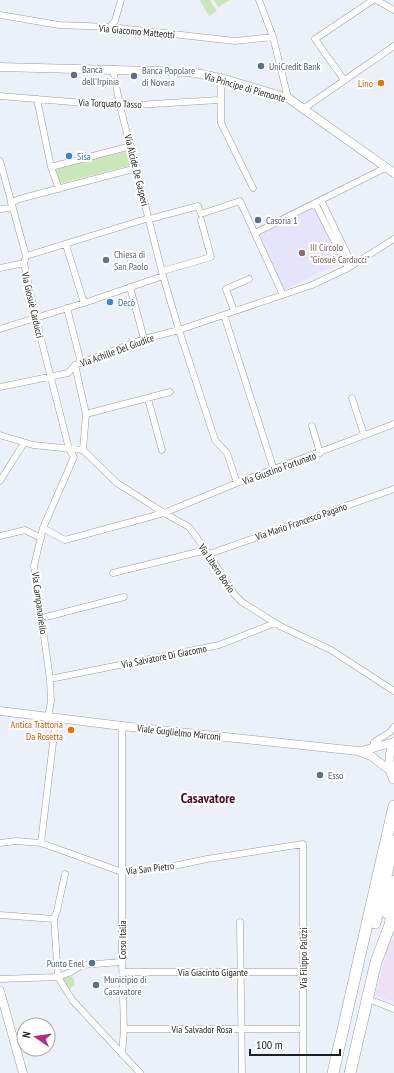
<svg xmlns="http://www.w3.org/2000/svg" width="394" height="1073" viewBox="0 0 394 1073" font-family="'PT Sans Narrow',sans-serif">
<rect width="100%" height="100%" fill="#ecf1f9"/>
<path fill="#eee1f5" d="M 389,940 L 394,940 L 394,1002 L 375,996 Z"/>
<path fill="#e6e4fa" d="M 315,207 L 341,262 L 284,290 L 258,235 Z"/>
<path fill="#cbe7ba" d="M 201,0 L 210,0 L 217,11 L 209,16 L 200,1 Z
M 214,0 L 230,0 L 218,7 Z
M 128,151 L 132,165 L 59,184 L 55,168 Z
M 68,976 L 73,977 L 75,985 L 67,991 L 60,979 Z"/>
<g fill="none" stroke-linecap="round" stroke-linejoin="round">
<g stroke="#979ca3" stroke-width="7">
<path id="street" d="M 259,0 L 273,37 L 288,98
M 376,0 L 394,10
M 0,15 L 59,25 L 110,27 L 235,41 L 273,37
M 110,27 L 115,21 L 121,0
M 113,69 L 120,106 L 163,276 L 179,330 L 215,440 L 227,453 L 237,483
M 221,78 L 221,123 L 253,188
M 344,80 L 315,39 L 373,0
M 0,96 L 120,106 L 219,100
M 37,99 L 51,167 L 59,189
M 303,109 L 394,46
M 0,161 L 26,256 L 24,263 L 36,319 L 69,449 L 74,457 L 43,528 L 34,566 L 50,679 L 51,701 L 48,717
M 51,167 L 131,146
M 321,200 L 352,264
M 11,203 L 19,199 L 137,168
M 315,203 L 348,268
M 0,209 L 12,208
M 150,219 L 198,206 L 201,214 L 240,201 L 283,295
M 255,233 L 387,167
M 66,245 L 84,303
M 26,256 L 149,218
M 0,268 L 24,263
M 163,271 L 211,257 L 201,220
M 130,287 L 144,339
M 67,308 L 81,363
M 234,311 L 226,289 L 249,279
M 224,315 L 274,470
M 0,329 L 84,303 L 163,276
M 75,365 L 86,414 L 83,450
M 0,387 L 68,373 L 75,365 L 144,339 L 179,330 L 312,285 L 348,268 L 394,239
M 352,398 L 364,435
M 148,399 L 162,450
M 86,414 L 170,392
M 312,426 L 320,453
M 0,435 L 33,445 L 83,450 L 117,483 L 164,513 L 189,527 L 206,550 L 234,594 L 242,602 L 280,626 L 331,650 L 394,691
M 0,481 L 24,443
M 43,528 L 65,540 L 164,513 L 237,483 L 394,424
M 0,536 L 25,530 L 41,538
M 209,554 L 394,489
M 113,573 L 206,550
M 42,618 L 124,597
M 50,679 L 219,645 L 275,623
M 122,726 L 122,962 L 124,1029 L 122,1054
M 373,749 L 374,742 L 390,732 L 394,727
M 0,843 L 16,841 L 41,843 L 122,872 L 169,867 L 207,859 L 303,844 L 303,1073
M 41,843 L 56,718
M 65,874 L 57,911 L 54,919 L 58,977 L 73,1001 L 140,1073
M 0,915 L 54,919
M 240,922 L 242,1073
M 123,972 L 303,972
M 0,979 L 58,977 L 71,972 L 82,965 L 122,962
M 368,999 L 394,1009
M 124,1029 L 303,1029"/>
</g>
<g stroke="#979ca3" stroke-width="9">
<path id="secondary" d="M 0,67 L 190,72 L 221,78 L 288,98 L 394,173
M 0,711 L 122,726 L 358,751 L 371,756 L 392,772
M 361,751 L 394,742
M 392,772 C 388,760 389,753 394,742
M 0,991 L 23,1073"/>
</g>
<g stroke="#979ca3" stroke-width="12">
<path id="highway" d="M 392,772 L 394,778
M 387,913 L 394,881
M 375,923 L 394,841
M 333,1073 L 394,806
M 350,1073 L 376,962 L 390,925 L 394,906"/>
</g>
<use href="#street" stroke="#fff" stroke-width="6"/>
<use href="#secondary" stroke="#fff" stroke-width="8"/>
<use href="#highway" stroke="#fff" stroke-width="11"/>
</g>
<g fill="#5c6f8a" stroke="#fff" stroke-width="1.5">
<circle cx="261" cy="66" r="4"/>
<circle cx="74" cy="75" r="4"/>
<circle cx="134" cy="76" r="4"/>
<circle cx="258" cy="220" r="4"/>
<circle cx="320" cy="775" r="4"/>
<circle cx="92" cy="963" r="4"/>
<circle cx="96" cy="985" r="4"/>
</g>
<g fill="#e8710a" stroke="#fff" stroke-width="1.5">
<circle cx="381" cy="83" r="4"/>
<circle cx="71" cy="730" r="4"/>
</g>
<g fill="#3f7fe0" stroke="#fff" stroke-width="1.5">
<circle cx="69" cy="156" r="4"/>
<circle cx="110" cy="302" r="4"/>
</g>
<circle fill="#8d6e63" stroke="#fff" stroke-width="1.5" cx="302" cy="253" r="4"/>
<circle fill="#6b7280" stroke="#fff" stroke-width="1.5" cx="106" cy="260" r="4"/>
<g text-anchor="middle" stroke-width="4" stroke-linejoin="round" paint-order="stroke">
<g font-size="10" fill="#1d1f22" stroke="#fff">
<text transform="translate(137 31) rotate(5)" y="4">Via Giacomo Matteotti</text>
<text transform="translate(245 87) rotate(16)" y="4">Via Principe di Piemonte</text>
<text transform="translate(110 103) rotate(2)" y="4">Via Torquato Tasso</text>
<text transform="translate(137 170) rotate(76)" y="4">Via Alcide De Gasperi</text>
<text transform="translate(33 305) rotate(77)" y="4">Via Giosuè Carducci</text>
<text transform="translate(117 350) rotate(-20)" y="4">Via Achille Del Giudice</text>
<text transform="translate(279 468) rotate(-20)" y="4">Via Giustino Fortunato</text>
<text transform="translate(301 521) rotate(-19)" y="4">Via Mario Francesco Pagano</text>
<text transform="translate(217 568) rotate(56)" y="4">Via Libero Bovio</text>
<text transform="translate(40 603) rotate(82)" y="4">Via Campanariello</text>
<text transform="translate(164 656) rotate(-11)" y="4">Via Salvatore Di Giacomo</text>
<text transform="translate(179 732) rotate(6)" y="4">Viale Guglielmo Marconi</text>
<text transform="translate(150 868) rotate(-7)" y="4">Via San Pietro</text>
<text transform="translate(122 940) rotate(-90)" y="4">Corso Italia</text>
<text transform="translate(303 958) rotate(-90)" y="4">Via Filippo Palizzi</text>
<text x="213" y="976">Via Giacinto Gigante</text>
<text x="202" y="1033">Via Salvador Rosa</text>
</g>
<g font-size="10" fill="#4e5e75" stroke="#fff" text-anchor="start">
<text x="269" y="70">UniCredit Bank</text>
<text x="82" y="73">Banca<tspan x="82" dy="12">dell'Irpinia</tspan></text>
<text x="142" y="74">Banca Popolare<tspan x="142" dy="12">di Novara</tspan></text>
<text x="266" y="224">Casoria 1</text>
<text x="328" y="779">Esso</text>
<text x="84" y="967" text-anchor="end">Punto Enel</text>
<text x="104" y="983">Municipio di<tspan x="104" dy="12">Casavatore</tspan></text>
</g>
<g font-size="10" fill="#c56008" stroke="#fff" text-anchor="end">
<text x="373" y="87">Lino</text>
<text x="63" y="728">Antica Trattoria<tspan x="63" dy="12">Da Rosetta</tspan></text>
</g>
<g font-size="10" fill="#366cbe" stroke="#fff" text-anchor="start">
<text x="77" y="160">Sisa</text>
<text x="118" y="306">Decò</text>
</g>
<g font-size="10" fill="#785e54" stroke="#fff" text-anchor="start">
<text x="310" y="251">III Circolo<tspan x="310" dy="12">"Giosuè Carducci"</tspan></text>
</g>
<g font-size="10" fill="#5b616d" stroke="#fff" text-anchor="start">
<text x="114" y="258">Chiesa di<tspan x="114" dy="12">San Paolo</tspan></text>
</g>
<g font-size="14" font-weight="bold" fill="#4a0b2f" stroke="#fff">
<text x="208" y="803">Casavatore</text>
</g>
</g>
<g transform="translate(36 1037) rotate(283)"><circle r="19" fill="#ffffff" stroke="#a5a5a7"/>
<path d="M0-3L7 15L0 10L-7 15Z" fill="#b22f79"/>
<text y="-6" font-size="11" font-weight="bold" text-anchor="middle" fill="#1d1f22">N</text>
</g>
<path d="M250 1049v6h90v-6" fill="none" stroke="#1d1f22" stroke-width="2"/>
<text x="256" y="1049" font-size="12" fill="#1d1f22" stroke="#ffffff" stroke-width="3" paint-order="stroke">100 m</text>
</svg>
